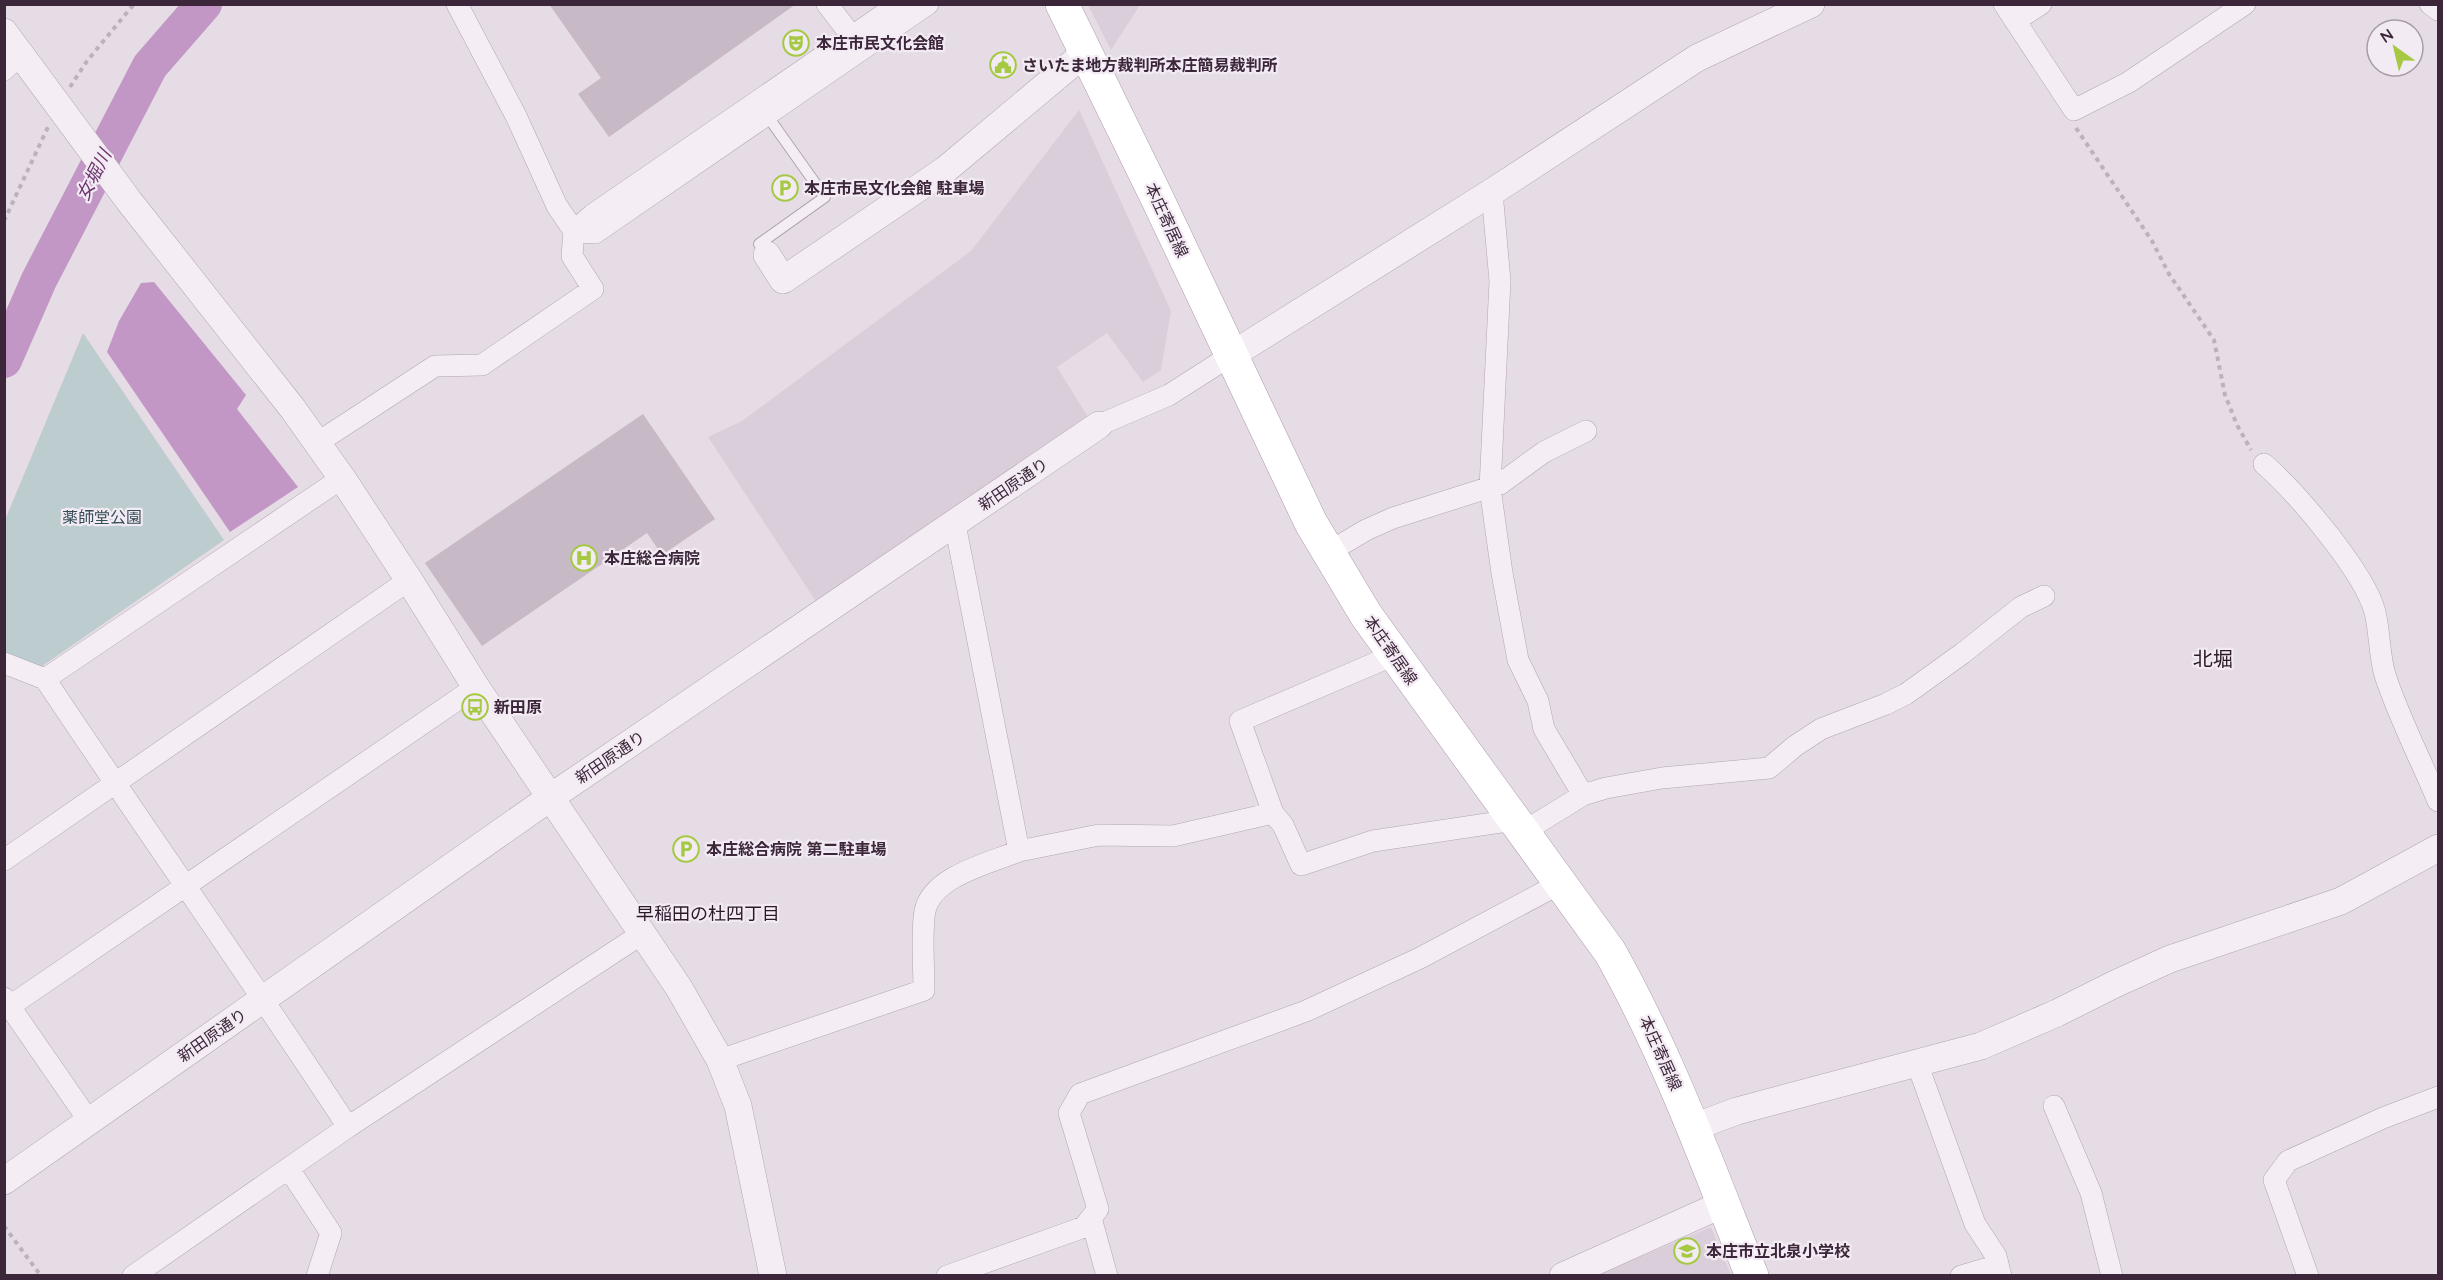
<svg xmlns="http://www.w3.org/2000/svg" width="2443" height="1280" viewBox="0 0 2443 1280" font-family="Quicksand,'Noto Sans JP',sans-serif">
<rect width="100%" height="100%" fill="#e5dce5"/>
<path fill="#daceda" d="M 1088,5 L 1140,5 L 1111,50 Z
M 1079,110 L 1171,311 L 1161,370 L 1143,382 L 1107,333 L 1057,367 L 1088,417 L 817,603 L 708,437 L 742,421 L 971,251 Z
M 1711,1227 L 1731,1275 L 1594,1276 Z"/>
<path fill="#bdcccf" d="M 83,333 L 224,540 L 38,669 L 5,656 L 5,520 Z"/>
<path fill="#c297c5" d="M 154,282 L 246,395 L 237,409 L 298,487 L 230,532 L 107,352 L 119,321 L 141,283 Z"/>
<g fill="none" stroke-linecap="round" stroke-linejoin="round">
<path stroke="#c297c5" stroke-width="36" d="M 4,360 L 39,280 L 150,66 L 204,4"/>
</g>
<path fill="#c8b9c7" d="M 549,4 L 796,4 L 609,137 L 578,94 L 601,78 Z
M 643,414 L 715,519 L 662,555 L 647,533 L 482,646 L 425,563 Z"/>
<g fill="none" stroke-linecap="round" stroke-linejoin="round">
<g stroke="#b2a5b2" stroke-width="12">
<path id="service" d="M 765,253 L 759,244 L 825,197 L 766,114"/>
</g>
<g stroke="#b2a5b2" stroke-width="22">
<path id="minor" d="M 827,4 L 860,47
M 2004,4 L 2074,110 L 2129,82 L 2245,4
M 2430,4 L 2438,10
M 2015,21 L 2041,4
M 4,70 L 20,55
M 1492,192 L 1500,281 L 1490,488 L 1502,573 L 1518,660 L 1538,701 L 1544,729 L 1583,795
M 574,231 L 595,233 L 928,4
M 574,231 L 592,215 L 899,4
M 1099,425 L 1169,395 L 1230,356
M 317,443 L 435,366 L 482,365 L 593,289 L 572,256 L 574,231 L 557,206 L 516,116 L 457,4
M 2264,464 C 2296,492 2364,571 2375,612 C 2380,633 2379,655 2385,675 C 2399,718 2421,760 2438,801
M 342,478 L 45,679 C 145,829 249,976 348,1127
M 1329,552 L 1366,530 L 1393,518 L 1500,484 L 1544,452 L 1586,431
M 4,663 L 45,679
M 1273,813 L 1283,825 L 1301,865 L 1373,841 L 1514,820
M 1523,832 L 1583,795 L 1606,788 L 1662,778 L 1769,768 L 1795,746 L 1821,729 L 1886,704 L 1906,694 L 1963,653 L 2021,607 L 2044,596
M 1019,851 L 1099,835 L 1173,836 L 1273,813 L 1240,721 L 1394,655
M 4,860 L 409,580
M 4,998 L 89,1121
M 10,1006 L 476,687
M 720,1060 L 924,990 C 924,968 921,931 925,911 C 932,876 990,863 1019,851 L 955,524
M 1917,1063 L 1975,1224 L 1996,1256 L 2001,1276
M 2054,1106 L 2091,1193 L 2112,1276
M 289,1169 L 331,1233 L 317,1276
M 1091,1218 L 1107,1276
M 133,1276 L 348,1127 L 643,933
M 947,1276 L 1084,1227 L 1098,1209 L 1069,1113 L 1080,1094 L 1306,1011 L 1420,958 L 1561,883
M 1961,1276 L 1998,1265
M 2308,1276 L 2274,1180 L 2288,1161 L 2383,1118 L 2438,1097"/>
</g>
<g stroke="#b2a5b2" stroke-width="28">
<path id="tertiary" d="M 4,32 L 129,201 L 293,409 L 342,478 L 409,580 L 476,687 L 679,988 L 720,1060 L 738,1106 L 773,1276
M 767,255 L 783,280 L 945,170 L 1086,52
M 1230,356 L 1492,192 L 1697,58 L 1811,4
M 1694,1127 L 1737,1111 L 1981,1046 L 2057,1013 L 2115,984 L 2170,959 L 2341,901 L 2438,848
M 4,1181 L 551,797 L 1099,425
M 1563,1276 L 1723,1204"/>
</g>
<g stroke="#b19cb0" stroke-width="34">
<path id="primary" d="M 1062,4 L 1157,198 L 1311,523 L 1366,615 L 1610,952 C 1668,1055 1708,1166 1752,1276"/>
</g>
<path stroke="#bcb2bc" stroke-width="4" stroke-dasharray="4.5 4.5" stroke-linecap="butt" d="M 70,87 L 87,61 L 134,4
M 2076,128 L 2152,241 L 2169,274 L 2214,340 L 2225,395 L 2237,425 L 2251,450
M 4,221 L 48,127
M 4,1226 L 41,1276"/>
<use href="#service" stroke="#f4eef4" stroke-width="10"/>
<use href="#minor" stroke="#f4eef4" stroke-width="21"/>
<use href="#tertiary" stroke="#f4eef4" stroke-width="27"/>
<use href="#primary" stroke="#fff" stroke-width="33"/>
</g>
<defs>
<g id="theatre-ring" transform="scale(1.35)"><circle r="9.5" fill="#f3ebf3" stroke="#a5c943" stroke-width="1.5"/><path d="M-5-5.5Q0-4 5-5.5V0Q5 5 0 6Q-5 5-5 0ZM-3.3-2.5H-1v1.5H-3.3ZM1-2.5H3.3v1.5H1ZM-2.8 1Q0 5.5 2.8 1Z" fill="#a5c943"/></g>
<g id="civic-ring" transform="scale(1.35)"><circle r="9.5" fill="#f3ebf3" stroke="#a5c943" stroke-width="1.5"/><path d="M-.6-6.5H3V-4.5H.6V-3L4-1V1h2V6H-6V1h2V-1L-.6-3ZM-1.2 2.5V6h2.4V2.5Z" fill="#a5c943"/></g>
<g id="parking-ring" transform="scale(1.35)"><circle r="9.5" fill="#f3ebf3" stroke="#a5c943" stroke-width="1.5"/><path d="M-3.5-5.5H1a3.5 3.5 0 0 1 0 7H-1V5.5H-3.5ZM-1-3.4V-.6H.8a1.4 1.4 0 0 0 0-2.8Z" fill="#a5c943"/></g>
<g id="hospital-ring" transform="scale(1.35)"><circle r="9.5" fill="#f3ebf3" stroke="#a5c943" stroke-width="1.5"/><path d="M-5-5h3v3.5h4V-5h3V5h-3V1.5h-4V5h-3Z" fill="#a5c943"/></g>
<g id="bus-ring" transform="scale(1.35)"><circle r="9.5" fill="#f3ebf3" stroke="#a5c943" stroke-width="1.5"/><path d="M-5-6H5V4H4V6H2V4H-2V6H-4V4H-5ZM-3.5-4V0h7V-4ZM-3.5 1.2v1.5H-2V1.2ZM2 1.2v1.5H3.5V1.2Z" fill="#a5c943"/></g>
<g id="school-ring" transform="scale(1.35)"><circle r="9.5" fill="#f3ebf3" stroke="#a5c943" stroke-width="1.5"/><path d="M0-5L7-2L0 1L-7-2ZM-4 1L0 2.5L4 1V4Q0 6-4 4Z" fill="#a5c943"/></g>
</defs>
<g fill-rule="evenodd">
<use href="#theatre-ring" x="796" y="43"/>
<use href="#civic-ring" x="1003" y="65"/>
<use href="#parking-ring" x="785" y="188"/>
<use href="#hospital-ring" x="584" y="558"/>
<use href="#bus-ring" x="475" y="707"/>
<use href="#parking-ring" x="686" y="849"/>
<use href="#school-ring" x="1687" y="1251"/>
</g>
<g text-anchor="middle" stroke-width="4.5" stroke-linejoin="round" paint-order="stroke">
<g font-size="16" font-weight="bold" fill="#3b263a" stroke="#f3ebf3" text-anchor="start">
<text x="816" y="49">本庄市民文化会館</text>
<text x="1022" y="71">さいたま地方裁判所本庄簡易裁判所</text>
<text x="804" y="194">本庄市民文化会館 駐車場</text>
<text x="604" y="564">本庄総合病院</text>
<text x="494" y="713">新田原</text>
<text x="706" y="855">本庄総合病院 第二駐車場</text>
<text x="1706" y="1257">本庄市立北泉小学校</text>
</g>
<g font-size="16" fill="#3b263a" stroke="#f3ebf3">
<text transform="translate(1167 220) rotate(65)" y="6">本庄寄居線</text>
<text transform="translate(1013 484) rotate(-34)" y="6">新田原通り</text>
<text transform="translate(1391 650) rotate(55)" y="6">本庄寄居線</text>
<text transform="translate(610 757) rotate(-34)" y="6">新田原通り</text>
<text transform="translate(212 1035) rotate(-35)" y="6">新田原通り</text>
<text transform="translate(1661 1053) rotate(66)" y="6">本庄寄居線</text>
</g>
<g font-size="16" fill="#344e56" stroke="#f3ebf3">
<text x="102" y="523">薬師堂公園</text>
</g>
<g font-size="18" font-style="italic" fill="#6b326d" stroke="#f3ebf3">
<text transform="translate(94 175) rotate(-63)" y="6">女堀川</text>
</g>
<g font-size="18" fill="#2c192a" stroke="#f3ebf3">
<text x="708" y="920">早稲田の杜四丁目</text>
</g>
<g font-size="20" fill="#2c192a" stroke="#f3ebf3">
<text x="2213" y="666">北堀</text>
</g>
</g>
<rect width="2443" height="1280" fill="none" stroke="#3b263a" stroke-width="12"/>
<g transform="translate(2395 48) rotate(326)"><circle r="28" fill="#f3ebf3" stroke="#a99ca9" stroke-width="1.5"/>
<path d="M0-4.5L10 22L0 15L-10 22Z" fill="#a5c943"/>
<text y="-9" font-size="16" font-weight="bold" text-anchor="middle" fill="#3b263a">N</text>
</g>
</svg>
